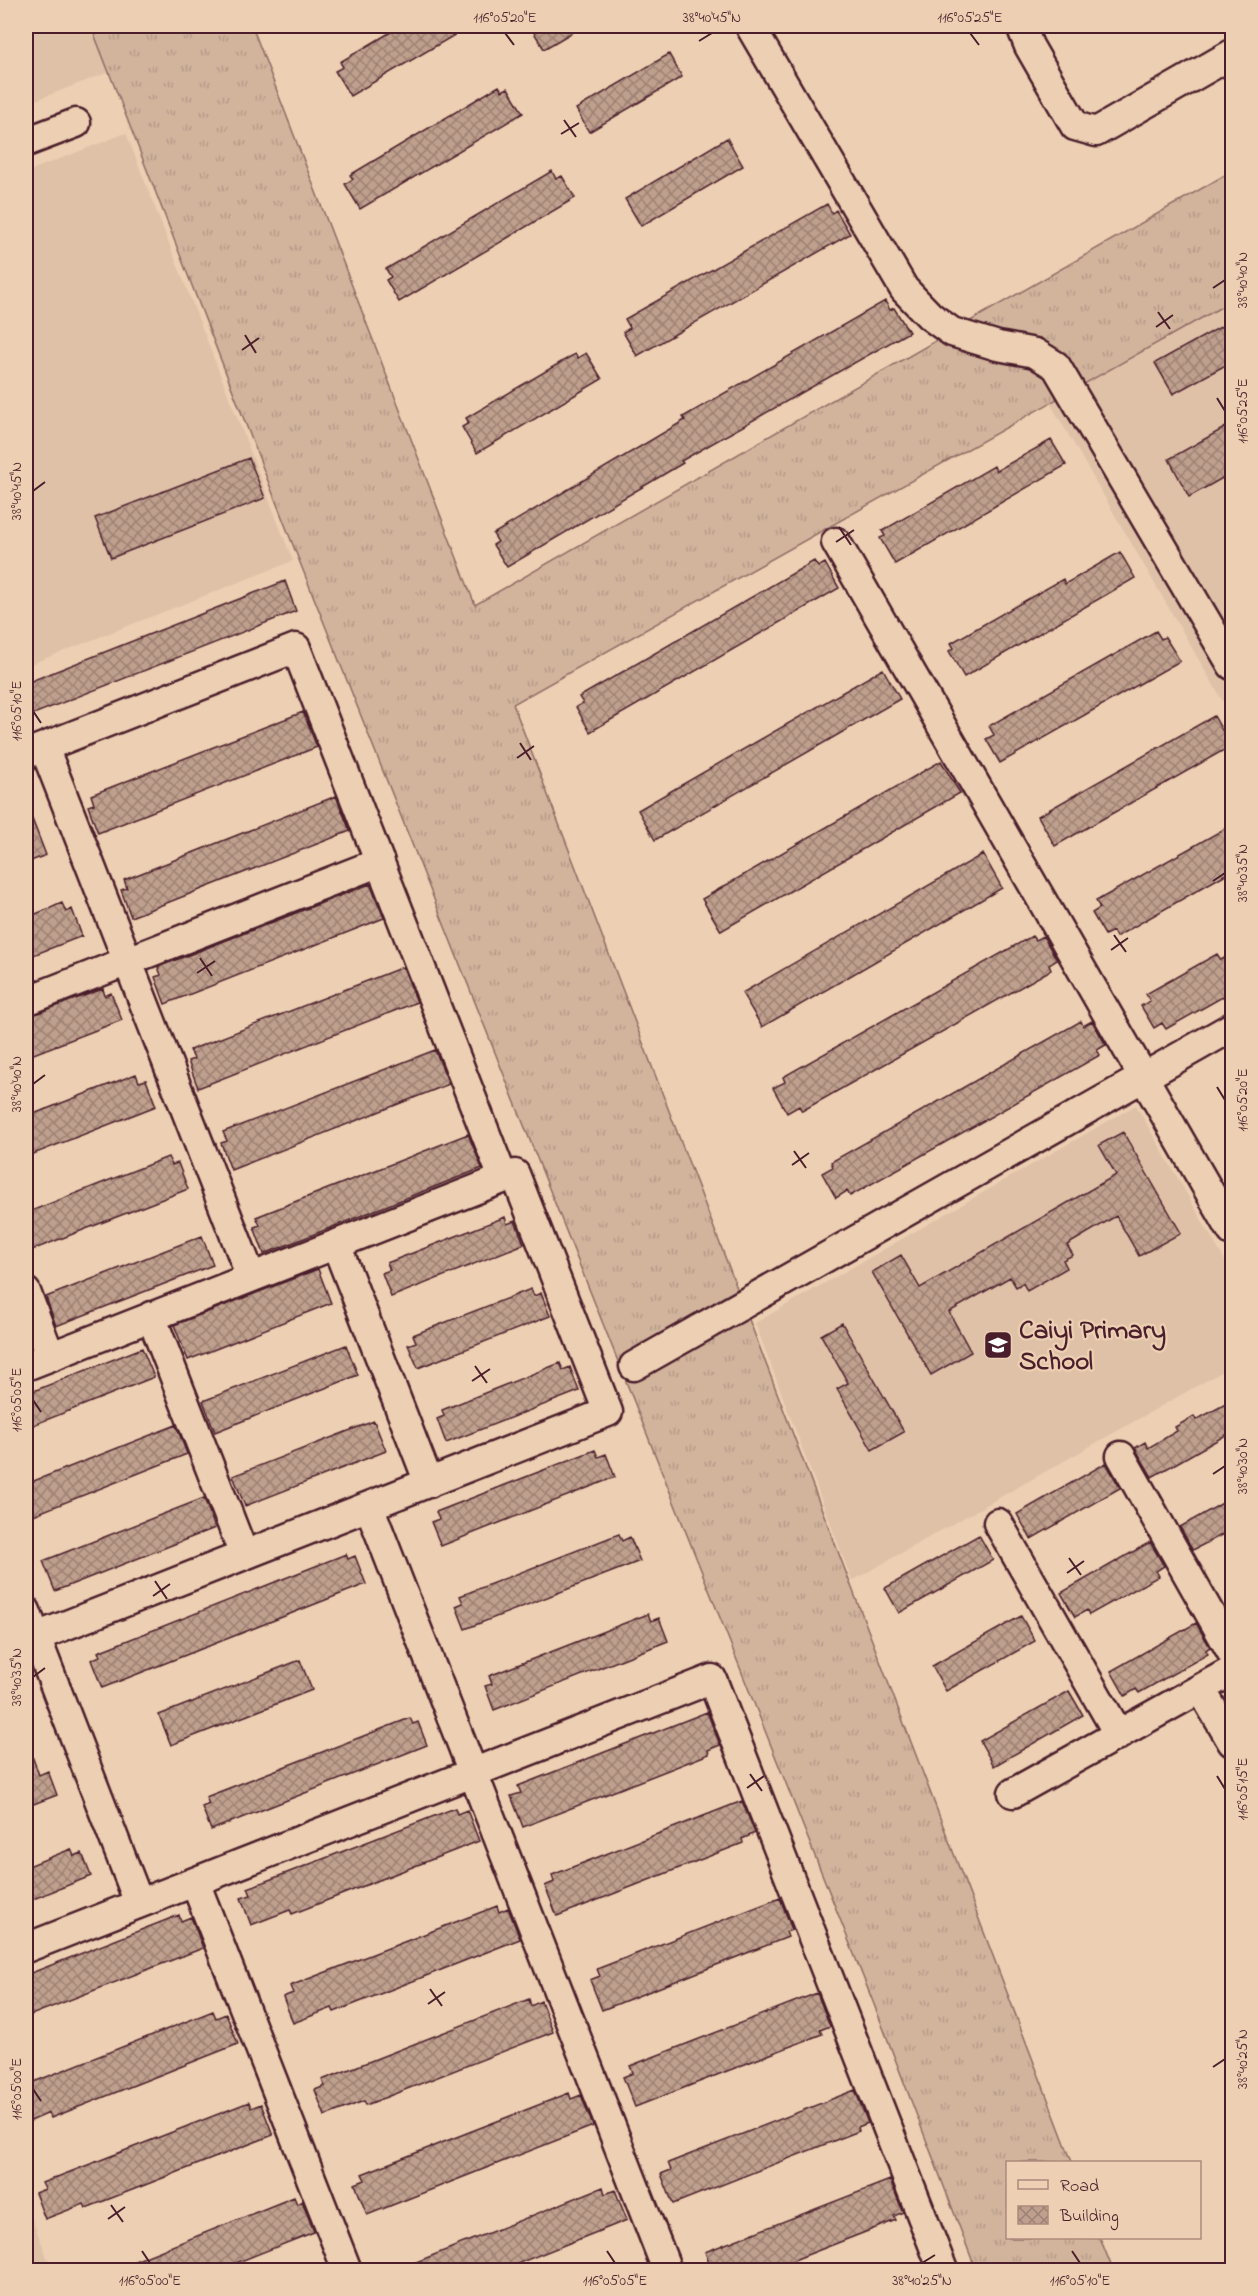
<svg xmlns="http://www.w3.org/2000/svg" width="1258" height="2296" viewBox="0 0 1258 2296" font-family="'Indie Flower',sans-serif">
<defs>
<pattern id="grass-tufts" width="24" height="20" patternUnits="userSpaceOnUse" patternTransform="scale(1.5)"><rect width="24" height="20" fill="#d2b49d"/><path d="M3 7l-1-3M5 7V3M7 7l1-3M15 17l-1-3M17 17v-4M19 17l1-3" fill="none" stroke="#b69a87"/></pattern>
<pattern id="building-cross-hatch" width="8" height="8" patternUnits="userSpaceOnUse" patternTransform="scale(1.5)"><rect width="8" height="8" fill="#bf9f8d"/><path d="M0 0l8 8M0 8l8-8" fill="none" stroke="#9d8173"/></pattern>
</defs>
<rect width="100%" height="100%" fill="#edd0b3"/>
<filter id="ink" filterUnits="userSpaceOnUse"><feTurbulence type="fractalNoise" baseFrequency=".0167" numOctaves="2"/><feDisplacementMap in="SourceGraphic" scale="12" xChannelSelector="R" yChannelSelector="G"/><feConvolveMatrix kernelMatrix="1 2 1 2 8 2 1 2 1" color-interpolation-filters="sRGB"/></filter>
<g filter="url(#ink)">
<path fill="#dfc1a8" d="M 26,26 L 91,26 L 109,72 L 26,104 Z
M 126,133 L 293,561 L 26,666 L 26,172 Z
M 1232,301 L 1232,717 L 1050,403 Z
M 1136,1105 L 1232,1273 L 1232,1366 L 852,1581 L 755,1323 Z
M 26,2203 L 52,2270 L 26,2270 Z"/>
<path fill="url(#grass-tufts)" stroke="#8e6a64" stroke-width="1.5" d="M 91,26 L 252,26 L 475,605 L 1232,171 L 1232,301 L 513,704 L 1072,2162 L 1008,2162 L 1008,2238 L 1100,2238 L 1113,2270 L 976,2270 L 879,2017 L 289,535 Z"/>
<path fill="url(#building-cross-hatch)" stroke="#4a1f2b" stroke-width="1.5" d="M 401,26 L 470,26 L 350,96 L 335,71 L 343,67 L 340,62 Z
M 530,26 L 583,26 L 544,49 Z
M 669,54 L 682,77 L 589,132 L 576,109 Z
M 499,86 L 502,91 L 508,88 L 523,113 L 360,209 L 345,184 L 353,179 L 350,175 Z
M 727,138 L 743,166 L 641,226 L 625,199 Z
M 552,171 L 556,179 L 562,176 L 575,198 L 399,302 L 386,280 L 391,277 L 386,269 Z
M 827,204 L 832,213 L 836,210 L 850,234 L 637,356 L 623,332 L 630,328 L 625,319 Z
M 885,301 L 890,310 L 894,308 L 909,332 L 681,461 L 683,463 L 507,567 L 493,545 L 498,542 L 493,534 L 685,420 L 683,417 Z
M 1233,320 L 1233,361 L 1173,394 L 1155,363 Z
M 586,353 L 602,379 L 477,453 L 462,427 L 469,423 L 466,418 L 575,354 L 578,358 Z
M 1233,423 L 1233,472 L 1189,497 L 1169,459 Z
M 1051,440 L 1066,465 L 895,564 L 880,538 L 885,536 L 882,531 L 994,466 L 996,471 Z
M 249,458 L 265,498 L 111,558 L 95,518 Z
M 1120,552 L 1135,578 L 964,677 L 949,651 L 954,648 L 951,643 L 1063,579 L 1065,584 Z
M 814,561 L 818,567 L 825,563 L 839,588 L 590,732 L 576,707 L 583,703 L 579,697 Z
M 285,581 L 296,611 L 26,717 L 26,683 Z
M 1156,631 L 1161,639 L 1165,637 L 1180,661 L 1000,763 L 986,739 L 994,735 L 989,726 Z
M 883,669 L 900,699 L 655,840 L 638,810 Z
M 303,712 L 317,747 L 98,833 L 88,806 L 94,804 L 91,795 Z
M 1214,716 L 1231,746 L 1055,846 L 1038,816 Z
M 941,761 L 960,793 L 721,931 L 702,899 Z
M 336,796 L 350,831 L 131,917 L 121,890 L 127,888 L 124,880 Z
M 27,806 L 46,855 L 26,863 L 26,806 Z
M 1233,824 L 1233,870 L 1116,937 L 1113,931 L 1105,935 L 1092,913 L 1100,908 L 1096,901 Z
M 983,854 L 1002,888 L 762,1027 L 742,993 Z
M 370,884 L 384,918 L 165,1004 L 155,977 L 161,975 L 158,967 Z
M 62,903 L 66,912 L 72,909 L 82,936 L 26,958 L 26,918 Z
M 1032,936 L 1035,940 L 1043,936 L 1057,960 L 1049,965 L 1051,970 L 802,1111 L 799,1106 L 787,1113 L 773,1088 L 785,1082 L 783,1077 Z
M 1233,953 L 1233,991 L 1166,1029 L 1162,1023 L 1154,1028 L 1141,1006 L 1150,1001 L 1146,994 L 1217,954 L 1221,960 Z
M 403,967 L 417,1002 L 198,1088 L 188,1061 L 194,1059 L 190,1050 Z
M 103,989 L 105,996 L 111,993 L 122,1020 L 26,1057 L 26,1017 Z
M 1081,1021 L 1083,1026 L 1092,1021 L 1106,1045 L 1097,1050 L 1100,1055 L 850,1196 L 847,1191 L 836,1198 L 822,1173 L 833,1167 L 831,1162 Z
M 435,1050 L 449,1084 L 231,1170 L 221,1143 L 227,1141 L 223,1132 Z
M 136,1074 L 139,1082 L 146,1080 L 156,1106 L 26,1157 L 26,1127 L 34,1123 L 31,1115 Z
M 1123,1132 L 1181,1233 L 1139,1256 L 1116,1216 L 1067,1245 L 1073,1255 L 1063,1260 L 1067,1268 L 1027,1291 L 1023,1283 L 1016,1287 L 1010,1277 L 949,1312 L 971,1352 L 931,1375 L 872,1272 L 901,1255 L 920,1288 L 1116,1175 L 1099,1145 Z
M 468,1134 L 482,1168 L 264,1254 L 254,1227 L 260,1225 L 256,1217 Z
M 168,1157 L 172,1165 L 178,1163 L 188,1189 L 32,1250 L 26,1233 L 26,1213 Z
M 505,1217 L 507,1224 L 515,1221 L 524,1244 L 391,1297 L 382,1273 L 390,1270 L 387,1263 Z
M 202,1236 L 213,1265 L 56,1326 L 46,1297 Z
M 318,1269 L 331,1303 L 188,1360 L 174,1325 Z
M 531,1289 L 534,1296 L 541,1293 L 550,1316 L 418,1368 L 408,1345 L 416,1342 L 413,1335 Z
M 842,1323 L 904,1432 L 872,1450 L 837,1389 L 848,1383 L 821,1335 Z
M 346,1345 L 358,1375 L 215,1432 L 203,1401 Z
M 142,1348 L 154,1377 L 26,1428 L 26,1394 Z
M 560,1363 L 563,1370 L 570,1367 L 579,1391 L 446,1443 L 437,1419 L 444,1416 L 442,1410 Z
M 1233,1400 L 1233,1431 L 1152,1477 L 1135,1448 L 1145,1442 L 1148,1448 L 1177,1431 L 1175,1427 L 1194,1416 L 1196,1420 Z
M 374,1421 L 386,1451 L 245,1506 L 233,1476 Z
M 176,1425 L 187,1454 L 26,1518 L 26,1484 Z
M 595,1450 L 598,1457 L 606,1454 L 615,1477 L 441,1546 L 431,1522 L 439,1519 L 436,1512 Z
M 1106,1463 L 1120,1488 L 1031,1539 L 1017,1514 Z
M 1233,1497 L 1233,1529 L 1193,1550 L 1180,1527 Z
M 204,1498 L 215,1528 L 55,1591 L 43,1561 Z
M 619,1534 L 622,1541 L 630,1537 L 640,1561 L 465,1629 L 456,1606 L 463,1603 L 460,1596 Z
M 979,1535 L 993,1560 L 899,1613 L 885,1588 Z
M 1150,1542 L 1164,1566 L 1156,1571 L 1159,1576 L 1089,1615 L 1087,1610 L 1075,1617 L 1061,1593 Z
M 346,1554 L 348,1559 L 355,1556 L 366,1584 L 102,1688 L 91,1660 L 100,1656 L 98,1652 Z
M 648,1614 L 651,1621 L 659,1618 L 668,1641 L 494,1710 L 485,1686 L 492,1684 L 489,1676 Z
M 1021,1616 L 1035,1641 L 946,1691 L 932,1666 Z
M 1196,1623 L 1210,1647 L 1206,1650 L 1208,1654 L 1139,1693 L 1136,1689 L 1125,1696 L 1111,1671 Z
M 300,1660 L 312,1690 L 171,1745 L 159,1715 Z
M 1069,1691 L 1083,1715 L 994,1766 L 980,1741 Z
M 707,1712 L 720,1745 L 708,1750 L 709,1754 L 523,1827 L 511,1796 L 521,1793 L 518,1786 Z
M 410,1718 L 413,1724 L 418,1722 L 427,1745 L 211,1830 L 202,1807 L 209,1804 L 206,1797 Z
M 27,1742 L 39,1775 L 48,1771 L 57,1795 L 26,1807 Z
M 742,1801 L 755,1833 L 742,1839 L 743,1843 L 557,1916 L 545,1886 L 554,1882 L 552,1875 Z
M 455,1808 L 457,1814 L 467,1810 L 479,1841 L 292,1914 L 290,1910 L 251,1925 L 241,1898 L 251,1895 L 248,1888 Z
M 71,1849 L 74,1856 L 82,1853 L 91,1876 L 26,1902 L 26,1867 Z
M 780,1898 L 792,1930 L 786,1932 L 788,1937 L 602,2010 L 590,1980 L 600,1976 L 597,1969 Z
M 497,1906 L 499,1912 L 508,1908 L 520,1939 L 334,2012 L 332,2008 L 293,2023 L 283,1997 L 293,1993 L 290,1986 Z
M 179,1915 L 181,1921 L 191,1917 L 203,1948 L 26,2017 L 26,1975 Z
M 817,1993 L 830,2026 L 820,2030 L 822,2034 L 635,2107 L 623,2077 L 633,2073 L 630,2066 Z
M 529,1999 L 531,2006 L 541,2001 L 553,2032 L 366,2105 L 364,2101 L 325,2116 L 315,2090 L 325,2086 L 322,2080 Z
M 213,2011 L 216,2018 L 226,2014 L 238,2044 L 51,2118 L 49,2113 L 26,2123 L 26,2085 Z
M 855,2090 L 868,2123 L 858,2127 L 859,2131 L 673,2204 L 661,2174 L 671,2170 L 668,2163 Z
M 569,2093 L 571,2099 L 581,2095 L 593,2126 L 367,2215 L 355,2184 L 365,2180 L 362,2174 Z
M 249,2102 L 251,2108 L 261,2104 L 273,2135 L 86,2208 L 84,2204 L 45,2219 L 35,2193 L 45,2189 L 42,2183 Z
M 890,2180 L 903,2212 L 894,2216 L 896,2220 L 766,2271 L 712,2271 L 705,2252 Z
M 603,2187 L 605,2194 L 615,2190 L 627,2220 L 499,2271 L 394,2271 Z
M 294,2197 L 297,2204 L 302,2201 L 314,2232 L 218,2270 L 216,2265 L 203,2271 L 110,2271 Z"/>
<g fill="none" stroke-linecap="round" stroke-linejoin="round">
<g stroke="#4a1f2b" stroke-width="33">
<path id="minor" d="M 750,26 L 904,289 L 930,316 L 952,332 L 998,346 L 1035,353 L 1056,366 L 1232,665
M 1021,26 L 1029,46 L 1075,126 L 1096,132 L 1232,54
M 26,142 L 76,123
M 836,542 L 1232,1231
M 44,747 L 251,1277
M 26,754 L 296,648 L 503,1178
M 26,1001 L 380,862
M 336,1244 L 429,1483
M 26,1292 L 50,1356
M 151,1316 L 244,1555
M 26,1366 L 515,1174 L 608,1412 L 26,1641
M 634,1366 L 1232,1027
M 1121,1456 L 1232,1653
M 369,1506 L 667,2270
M 998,1523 L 1119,1735
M 26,1611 L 139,1903
M 1201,1689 L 1232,1742
M 1013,1793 L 1232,1671
M 195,1882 L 347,2270
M 26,1948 L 712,1679 L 943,2270"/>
</g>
<use href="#minor" stroke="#edd0b3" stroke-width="28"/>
</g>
</g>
<path fill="none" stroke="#4a1f2b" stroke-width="2" d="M 505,33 L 514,45M 970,33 L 979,45M 699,41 L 712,33M 564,120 L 576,137M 561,134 L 579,123M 1213,288 L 1225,280M 1158,312 L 1170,329M 1156,327 L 1173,315M 245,335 L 256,353M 242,350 L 259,338M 1217,398 L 1225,411M 33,491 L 45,482M 839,527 L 851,545M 836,542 L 854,530M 33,711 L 41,723M 520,743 L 531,760M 517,758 L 534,746M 1213,881 L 1225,873M 1114,935 L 1126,952M 1111,950 L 1128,938M 200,958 L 212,976M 197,973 L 215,961M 33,1084 L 45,1075M 1217,1087 L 1225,1100M 794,1151 L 806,1168M 792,1165 L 809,1153M 475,1366 L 487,1383M 472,1381 L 490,1369M 33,1400 L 41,1412M 1213,1474 L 1225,1466M 1069,1558 L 1081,1575M 1067,1573 L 1084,1561M 155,1581 L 167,1599M 153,1596 L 170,1584M 33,1677 L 45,1668M 750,1774 L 762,1791M 1217,1776 L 1225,1789M 747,1788 L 764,1776M 430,1989 L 442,2006M 428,2004 L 445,1992M 1213,2067 L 1225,2059M 33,2089 L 41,2101M 111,2205 L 123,2222M 108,2219 L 125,2207M 142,2251 L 150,2263M 607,2251 L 615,2263M 1072,2251 L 1080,2263M 922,2263 L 935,2255"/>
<defs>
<g id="school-square" transform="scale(1.5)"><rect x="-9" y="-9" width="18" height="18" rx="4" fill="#4a1f2b" stroke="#edd0b3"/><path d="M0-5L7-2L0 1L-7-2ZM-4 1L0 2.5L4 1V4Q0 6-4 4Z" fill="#fff"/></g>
</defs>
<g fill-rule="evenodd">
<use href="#school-square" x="998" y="1345"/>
</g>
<g text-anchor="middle" stroke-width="4.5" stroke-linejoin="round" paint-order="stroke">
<g font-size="27" font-weight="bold" fill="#4a1f2b" stroke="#edd0b3" text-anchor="start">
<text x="1019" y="1338">Caiyi Primary<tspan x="1019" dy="31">School</tspan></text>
</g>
</g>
<rect width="1258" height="2296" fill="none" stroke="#edd0b3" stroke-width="66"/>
<rect x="1006" y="2161" width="195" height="78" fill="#edd0b3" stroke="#ac897d" stroke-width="1.5"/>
<rect x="1018" y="2180" width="30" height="9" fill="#edd0b3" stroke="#ac897d" stroke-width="1.5"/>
<text x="1060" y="2191" font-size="18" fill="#4a1f2b">Road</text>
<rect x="1018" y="2206" width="30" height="18" fill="url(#building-cross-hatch)" stroke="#ac897d" stroke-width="1.5"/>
<text x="1060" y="2221" font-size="18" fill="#4a1f2b">Building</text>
<rect x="33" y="33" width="1192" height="2230" fill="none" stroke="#4a1f2b" stroke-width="2"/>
<g font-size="15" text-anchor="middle" fill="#4a1f2b">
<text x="505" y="22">116°05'20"E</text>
<text x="712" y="22">38°40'45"N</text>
<text x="970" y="22">116°05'25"E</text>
<text transform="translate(1242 280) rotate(-90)" y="5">38°40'40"N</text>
<text transform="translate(1242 411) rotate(-90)" y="5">116°05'25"E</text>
<text transform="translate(16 491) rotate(-90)" y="5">38°40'45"N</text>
<text transform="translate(16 711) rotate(-90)" y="5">116°05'10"E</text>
<text transform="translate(1242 873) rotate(-90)" y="5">38°40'35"N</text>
<text transform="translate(16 1084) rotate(-90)" y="5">38°40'40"N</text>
<text transform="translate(1242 1100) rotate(-90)" y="5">116°05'20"E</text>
<text transform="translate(16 1400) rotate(-90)" y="5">116°05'05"E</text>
<text transform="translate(1242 1466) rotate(-90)" y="5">38°40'30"N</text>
<text transform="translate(16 1677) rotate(-90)" y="5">38°40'35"N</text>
<text transform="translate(1242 1789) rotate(-90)" y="5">116°05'15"E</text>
<text transform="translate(1242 2059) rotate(-90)" y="5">38°40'25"N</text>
<text transform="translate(16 2089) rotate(-90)" y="5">116°05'00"E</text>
<text x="150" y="2285">116°05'00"E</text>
<text x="615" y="2285">116°05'05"E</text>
<text x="922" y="2285">38°40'25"N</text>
<text x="1080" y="2285">116°05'10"E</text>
</g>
</svg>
